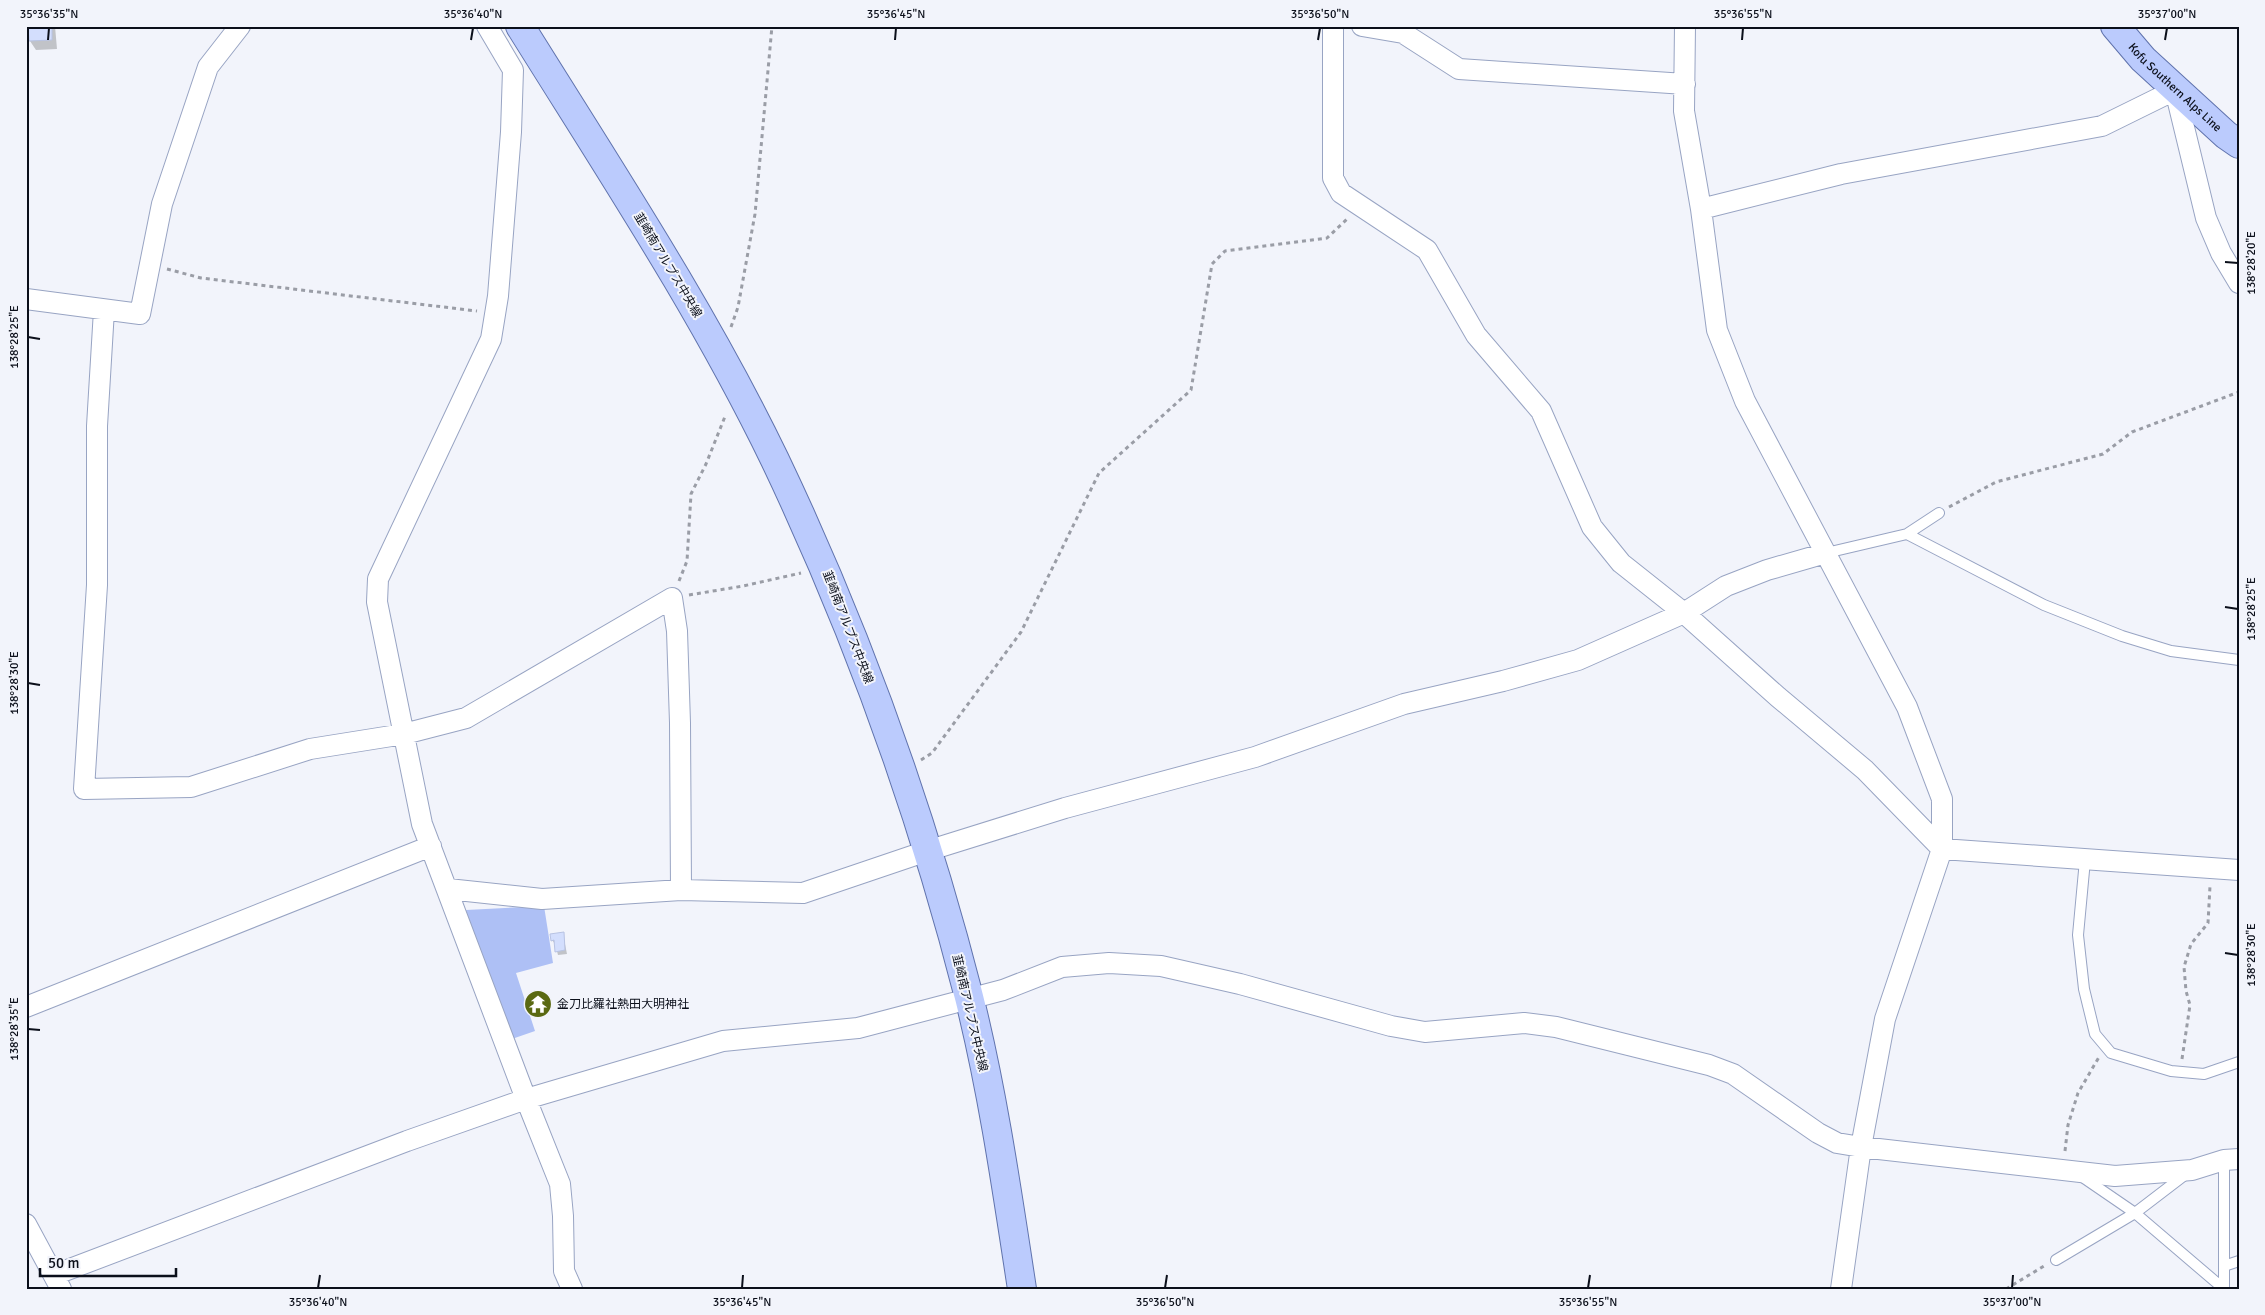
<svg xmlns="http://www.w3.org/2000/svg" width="2265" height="1315" viewBox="0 0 2265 1315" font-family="Signika,'Noto Sans JP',sans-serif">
<rect width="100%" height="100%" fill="#f2f4fb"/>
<path fill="#aec0f5" d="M 544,906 L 553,963 L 516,973 L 535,1031 L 509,1040 L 488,981 L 466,910 Z"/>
<path fill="#0003" d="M 29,26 L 55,26 L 57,49 L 36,50 L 30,41 Z
M 563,934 L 567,954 L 558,955 L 555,944 L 552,940 Z
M 545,999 L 547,1003 L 547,1014 L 534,1014 L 531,1010 Z"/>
<path fill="#d3defd" stroke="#b8c3e3" d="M 28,26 L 52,26 L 52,40 L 29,41 Z
M 564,932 L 565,950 L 555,952 L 554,940 L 551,941 L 550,934 Z
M 545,998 L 546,1010 L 530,1011 L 530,999 Z"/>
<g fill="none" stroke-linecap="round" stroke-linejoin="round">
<g stroke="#98a4c3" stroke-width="12">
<path id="service" d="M 1907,534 L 1939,513
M 1826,553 L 1907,534 L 2044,605 L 2122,636 L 2171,651 L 2239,660
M 2085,860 L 2078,935 L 2084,989 L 2095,1034 L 2111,1053 L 2171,1071 L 2204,1074 L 2239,1062
M 2081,1176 L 2135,1213 L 2224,1289
M 2056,1260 L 2135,1213 L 2186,1174
M 2224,1266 L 2239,1261
M 2224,1289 L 2224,1160"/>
</g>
<g stroke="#98a4c3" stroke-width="22">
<path id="minor" d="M 487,26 L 513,70 L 511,132 L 498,296 L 491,339 L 378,579 L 377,602 L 422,824 L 526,1099 L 560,1184 L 563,1216 L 564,1271 L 572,1289
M 1333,26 L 1333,178 L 1341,193 L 1427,250 L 1476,335 L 1541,411 L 1592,527 L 1621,563 L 1684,613 L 1778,697 L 1865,770 L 1942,849 L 2239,870
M 1362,26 L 1403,33 L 1459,69 L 1685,84
M 1685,26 L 1684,111 L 1701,209 L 1717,330 L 1745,401 L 1907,707 L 1942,799 L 1942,849 L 1885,1019 L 1861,1147 L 1841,1289
M 1701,209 L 1841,174 L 2102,126 L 2175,90 L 2206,218 L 2221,253 L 2239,283
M 26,299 L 140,314 L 162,204 L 208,67 L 240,26
M 104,310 L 97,426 L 97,585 L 84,789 L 191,787 L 310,749 L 404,734 L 466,718 L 672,598 L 677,631 L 680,723 L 681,890
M 448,889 L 542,899 L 681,890 L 803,893 L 927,851 L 1065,808 L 1255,757 L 1404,704 L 1503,681 L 1578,660 L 1684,613 L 1726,586 L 1767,570 L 1826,553
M 26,1007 L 431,846
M 26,1224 L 61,1289
M 54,1275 L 407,1141 L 526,1099 L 723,1041 L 858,1028 L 1003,990 L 1062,967 L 1109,963 L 1161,966 L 1240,984 L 1391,1026 L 1425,1032 L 1524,1023 L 1556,1027 L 1709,1065 L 1733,1074 L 1818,1133 L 1837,1143 L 1861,1147 L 2115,1176 L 2192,1170 L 2224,1160 L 2239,1159"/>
</g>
<g stroke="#6073ad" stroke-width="30">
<g id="primary">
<path d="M 520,26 C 609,169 702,309 775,460 C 857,632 922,813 969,997 C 993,1093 1007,1191 1022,1289"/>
<path id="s1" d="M 2115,26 L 2143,59 L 2226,135 L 2239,144"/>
</g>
</g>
<path stroke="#9a9da6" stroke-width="3" stroke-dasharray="4 4" stroke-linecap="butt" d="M 167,269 L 201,278 L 477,311
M 731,327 L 738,307 L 755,214 L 772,26
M 1949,507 L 1996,482 L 2103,454 L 2132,432 L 2239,392
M 679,581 L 687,561 L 691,494 L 706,464 L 726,414
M 689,595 L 743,586 L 801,573
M 921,760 L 932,753 L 1021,632 L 1099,473 L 1191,390 L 1212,264 L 1225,251 L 1327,238 L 1347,219
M 2182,1059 L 2190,1005 L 2186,991 L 2184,967 L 2191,944 L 2208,923 L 2210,886
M 2065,1151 L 2068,1125 L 2078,1093 L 2099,1057
M 2006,1289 L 2044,1266"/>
<use href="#service" stroke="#fff" stroke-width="10"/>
<use href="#minor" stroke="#fff" stroke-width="20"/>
<use href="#primary" stroke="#bbcbfd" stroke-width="28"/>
</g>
<path fill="none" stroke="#0b0f1a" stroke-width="2" d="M 48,40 L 49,28M 471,40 L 473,28M 895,40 L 896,28M 1318,40 L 1320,28M 1742,40 L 1743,28M 2165,40 L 2167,28M 2225,262 L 2238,263M 28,337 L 40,339M 2225,607 L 2238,609M 28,683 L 40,685M 2225,953 L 2238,955M 28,1029 L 40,1030M 318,1288 L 320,1275M 742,1288 L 743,1275M 1165,1288 L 1167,1275M 1588,1288 L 1590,1275M 2012,1288 L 2013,1275"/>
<defs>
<g id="temple-disc" transform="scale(1.4375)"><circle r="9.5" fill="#5a6912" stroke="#f2f4fb"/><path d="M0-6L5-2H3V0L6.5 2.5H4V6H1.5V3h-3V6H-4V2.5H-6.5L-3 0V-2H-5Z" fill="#fff"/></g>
</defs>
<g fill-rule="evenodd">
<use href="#temple-disc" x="538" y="1004"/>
</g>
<g text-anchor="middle" stroke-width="4" stroke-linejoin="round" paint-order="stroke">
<g font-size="12" fill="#0b0f1a" stroke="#f2f4fb">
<text dy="4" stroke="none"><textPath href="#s1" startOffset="86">Kofu Southern Alps Line</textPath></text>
<text transform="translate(668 265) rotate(59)" y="4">韮崎南アルプス中央線</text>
<text transform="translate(848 627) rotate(69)" y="4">韮崎南アルプス中央線</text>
<text transform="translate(970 1013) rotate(77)" y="4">韮崎南アルプス中央線</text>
</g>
<g font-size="12" fill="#0b0f1a" stroke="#f2f4fb" text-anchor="start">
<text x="557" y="1008">金刀比羅社熱田大明神社</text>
</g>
</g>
<rect width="2265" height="1315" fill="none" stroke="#f2f4fb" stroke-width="55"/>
<path d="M40 1268v8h136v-8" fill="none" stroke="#0b0f1a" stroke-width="2.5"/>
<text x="48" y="1268" font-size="15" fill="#0b0f1a" stroke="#f2f4fb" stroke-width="4" paint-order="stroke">50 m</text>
<rect x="28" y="28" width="2210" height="1260" fill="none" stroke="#0b0f1a" stroke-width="2"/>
<g font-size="12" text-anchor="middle" fill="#0b0f1a">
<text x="49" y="18">35°36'35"N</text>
<text x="473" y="18">35°36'40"N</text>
<text x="896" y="18">35°36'45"N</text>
<text x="1320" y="18">35°36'50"N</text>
<text x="1743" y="18">35°36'55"N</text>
<text x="2167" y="18">35°37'00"N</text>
<text transform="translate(2251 263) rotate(-90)" y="4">138°28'20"E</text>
<text transform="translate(14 337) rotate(-90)" y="4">138°28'25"E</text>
<text transform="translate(2251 609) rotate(-90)" y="4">138°28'25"E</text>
<text transform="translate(14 683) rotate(-90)" y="4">138°28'30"E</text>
<text transform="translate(2251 955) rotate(-90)" y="4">138°28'30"E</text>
<text transform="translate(14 1029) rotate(-90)" y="4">138°28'35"E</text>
<text x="318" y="1306">35°36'40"N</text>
<text x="742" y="1306">35°36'45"N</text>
<text x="1165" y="1306">35°36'50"N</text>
<text x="1588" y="1306">35°36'55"N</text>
<text x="2012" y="1306">35°37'00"N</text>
</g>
</svg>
